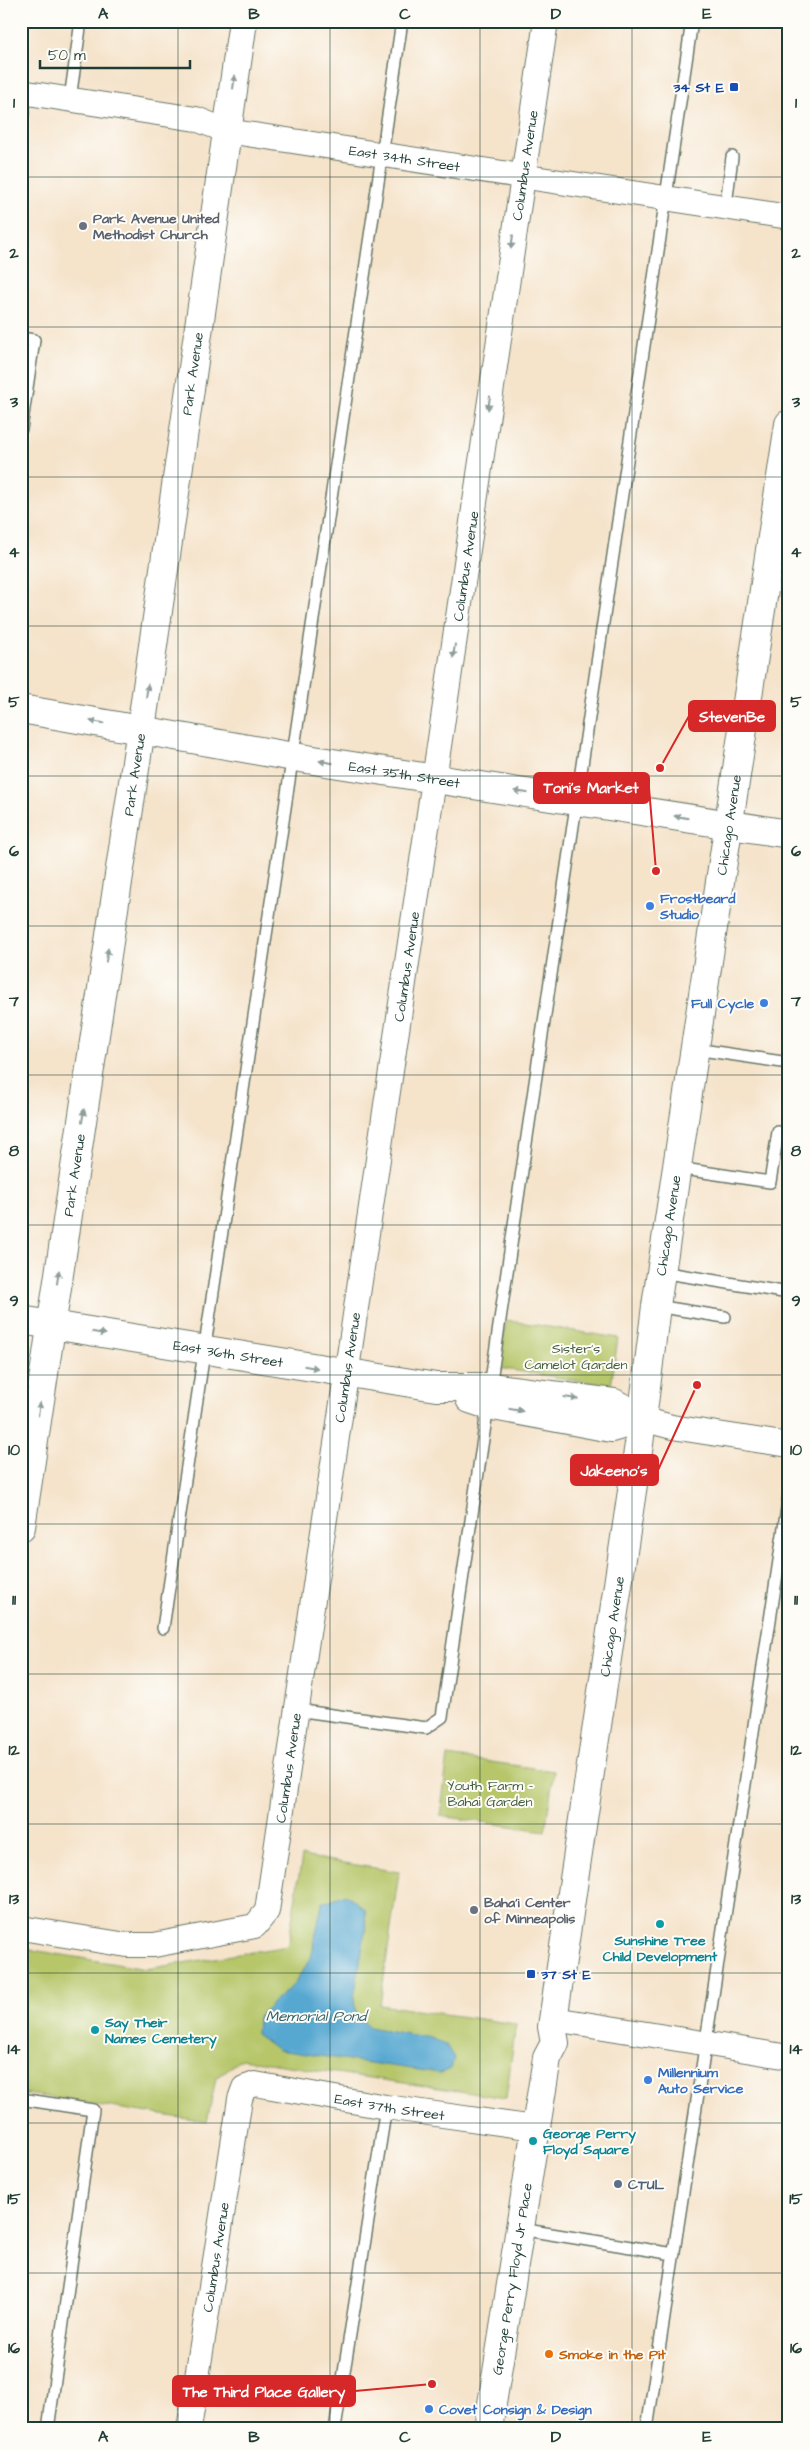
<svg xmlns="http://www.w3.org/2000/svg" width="810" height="2450" viewBox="0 0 810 2450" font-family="'Architects Daughter',sans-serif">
<rect width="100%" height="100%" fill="#fdfcf7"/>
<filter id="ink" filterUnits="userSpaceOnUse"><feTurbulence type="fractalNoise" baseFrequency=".02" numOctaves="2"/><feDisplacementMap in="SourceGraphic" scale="10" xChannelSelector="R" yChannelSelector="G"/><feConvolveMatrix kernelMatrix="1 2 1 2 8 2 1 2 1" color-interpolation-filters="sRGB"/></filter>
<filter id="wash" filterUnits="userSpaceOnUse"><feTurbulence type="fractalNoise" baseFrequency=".0096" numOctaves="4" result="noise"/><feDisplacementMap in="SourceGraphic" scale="20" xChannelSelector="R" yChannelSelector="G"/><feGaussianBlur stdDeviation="1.12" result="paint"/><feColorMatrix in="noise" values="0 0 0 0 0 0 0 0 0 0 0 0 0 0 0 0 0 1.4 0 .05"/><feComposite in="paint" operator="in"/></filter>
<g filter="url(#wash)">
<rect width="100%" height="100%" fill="#f5e3ca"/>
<path fill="#b6c669" stroke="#6a824e" d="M 506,1320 L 618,1338 L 611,1386 L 499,1368 Z
M 448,1756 L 554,1771 L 545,1831 L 440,1816 Z
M 302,1856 L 399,1872 L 380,2005 L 516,2024 L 506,2098 L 241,2059 L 216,2078 L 207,2122 L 21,2093 L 21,1948 L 146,1969 L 288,1946 Z"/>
<path fill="#56a8d1" stroke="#3a7282" d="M 346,1894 L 365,1909 L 366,1927 L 354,1998 L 356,2013 L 369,2027 L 430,2038 L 446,2045 L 454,2058 L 451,2069 L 440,2073 L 278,2050 L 256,2034 L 257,2017 L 293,1985 L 311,1958 L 322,1903 Z"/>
</g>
<g filter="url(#ink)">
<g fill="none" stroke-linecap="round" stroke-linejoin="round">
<g stroke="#6a7768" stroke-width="14">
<path id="lane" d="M 70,99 L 81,21
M 21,126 L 26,92
M 726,205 L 732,157
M 21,338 L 34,340 L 21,429
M 695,1049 L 789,1063
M 677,1168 L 770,1182 L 778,1132
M 661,1272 L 789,1293
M 656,1306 L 725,1317
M 490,1387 L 692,21
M 163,1628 L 402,21
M 296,1710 L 426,1728 L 442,1717 L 488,1405
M 21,2099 L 93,2110 L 48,2429
M 520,2229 L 674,2254
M 335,2429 L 386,2107
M 647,2429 L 789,1495"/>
</g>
<g stroke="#6a7768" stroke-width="26">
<g id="street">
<path id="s1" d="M 21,92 L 196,119 L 227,131 L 789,217"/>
<path d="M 642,1419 L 672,1427 L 789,1445"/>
<path id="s2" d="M 21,1928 L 127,1945 L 154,1945 L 255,1926 L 267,1911 L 546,21"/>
<path d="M 554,2019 L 789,2057"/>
<path id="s3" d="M 189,2429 L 240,2099 L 244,2088 L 255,2084 L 386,2107 L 535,2128"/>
</g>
</g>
<g stroke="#6a7768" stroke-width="30">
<g id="secondary">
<path id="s4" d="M 21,709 L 294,757 L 789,834"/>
<path id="s5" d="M 21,1320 L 436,1387 L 490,1387 L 614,1403 L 642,1419"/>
<path d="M 470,1399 L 488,1405 L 611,1428 L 642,1419"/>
<path id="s6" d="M 21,1527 L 141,729 L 243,21"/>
<path id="s7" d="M 488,2429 L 547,2058 L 555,2043 L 552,2027 L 639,1444 L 656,1306 L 789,424"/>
</g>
</g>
<use href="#lane" stroke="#fff" stroke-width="11"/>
<use href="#street" stroke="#fff" stroke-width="24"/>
<use href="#secondary" stroke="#fff" stroke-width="28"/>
</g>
<defs><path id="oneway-solid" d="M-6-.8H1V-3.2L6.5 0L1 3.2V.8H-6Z" transform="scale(1.25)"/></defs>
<g fill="#8f9e9a">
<use href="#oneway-solid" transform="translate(234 82) rotate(-82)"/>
<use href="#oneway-solid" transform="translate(512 242) rotate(98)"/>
<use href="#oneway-solid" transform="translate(489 403) rotate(98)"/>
<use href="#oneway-solid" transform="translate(454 651) rotate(98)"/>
<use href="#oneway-solid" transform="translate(147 691) rotate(-82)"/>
<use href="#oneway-solid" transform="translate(97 722) rotate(-171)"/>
<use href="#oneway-solid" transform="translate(326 762) rotate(-171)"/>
<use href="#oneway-solid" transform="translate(521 792) rotate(-171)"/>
<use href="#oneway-solid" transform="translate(681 817) rotate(-171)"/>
<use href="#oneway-solid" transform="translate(107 955) rotate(-81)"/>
<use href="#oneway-solid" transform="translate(83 1116) rotate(-81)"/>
<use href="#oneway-solid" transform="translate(58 1277) rotate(-81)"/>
<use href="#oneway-solid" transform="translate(99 1333) rotate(9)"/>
<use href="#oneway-solid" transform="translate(311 1367) rotate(9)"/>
<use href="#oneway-solid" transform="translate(571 1398) rotate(8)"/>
<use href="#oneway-solid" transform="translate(39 1409) rotate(-82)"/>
<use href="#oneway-solid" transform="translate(516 1410) rotate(10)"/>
</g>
</g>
<path fill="none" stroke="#1f3d34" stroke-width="1" stroke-opacity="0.55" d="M 178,21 L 178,2429M 330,21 L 330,2429M 480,21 L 480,2429M 632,21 L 632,2429M 21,177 L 789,177M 21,327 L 789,327M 21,477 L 789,477M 21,626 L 789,626M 21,776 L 789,776M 21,926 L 789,926M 21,1075 L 789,1075M 21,1225 L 789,1225M 21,1375 L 789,1375M 21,1524 L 789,1524M 21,1674 L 789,1674M 21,1824 L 789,1824M 21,1973 L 789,1973M 21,2123 L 789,2123M 21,2273 L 789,2273"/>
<g fill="#1a4fb4" stroke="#fdfcf7" stroke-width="2">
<rect x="729" y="82" width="10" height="10" rx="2.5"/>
<rect x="526" y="1969" width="10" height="10" rx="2.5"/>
</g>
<g fill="#6b7280" stroke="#fdfcf7" stroke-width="2">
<circle cx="83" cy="226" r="5"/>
<circle cx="474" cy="1910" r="5"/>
</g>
<g fill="#3f7fe0" stroke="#fdfcf7" stroke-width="2">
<circle cx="650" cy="906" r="5"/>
<circle cx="764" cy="1003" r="5"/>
<circle cx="648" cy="2080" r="5"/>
<circle cx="429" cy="2409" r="5"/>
</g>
<g fill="#0f9aa8" stroke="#fdfcf7" stroke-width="2">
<circle cx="660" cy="1924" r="5"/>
<circle cx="95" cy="2030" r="5"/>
<circle cx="533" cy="2141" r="5"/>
</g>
<circle fill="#5c6f8a" stroke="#fdfcf7" stroke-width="2" cx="618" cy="2184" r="5"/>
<circle fill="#e8710a" stroke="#fdfcf7" stroke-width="2" cx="549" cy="2354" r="5"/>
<g text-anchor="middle" stroke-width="4" stroke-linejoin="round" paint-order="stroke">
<g font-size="14" font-weight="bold" fill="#164399" stroke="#fdfcf7" text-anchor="end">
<text x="724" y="92">34 St E</text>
<text x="541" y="1979" text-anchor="start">37 St E</text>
</g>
<g font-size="14" fill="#1f3d34" stroke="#fdfcf7">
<text dy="5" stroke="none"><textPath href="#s1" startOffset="390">East 34th Street</textPath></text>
<text dy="5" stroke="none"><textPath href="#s2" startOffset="2021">Columbus Avenue</textPath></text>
<text dy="5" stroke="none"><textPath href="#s6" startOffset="1166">Park Avenue</textPath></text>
<text dy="5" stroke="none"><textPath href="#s2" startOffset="1616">Columbus Avenue</textPath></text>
<text dy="5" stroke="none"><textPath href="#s6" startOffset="761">Park Avenue</textPath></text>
<text dy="5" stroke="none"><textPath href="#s4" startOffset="389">East 35th Street</textPath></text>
<text dy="5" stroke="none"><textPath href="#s7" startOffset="1624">Chicago Avenue</textPath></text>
<text dy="5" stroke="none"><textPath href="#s2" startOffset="1211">Columbus Avenue</textPath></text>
<text dy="5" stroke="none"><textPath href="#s6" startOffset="356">Park Avenue</textPath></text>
<text dy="5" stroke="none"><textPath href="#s7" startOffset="1219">Chicago Avenue</textPath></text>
<text dy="5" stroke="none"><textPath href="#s5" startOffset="210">East 36th Street</textPath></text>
<text dy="5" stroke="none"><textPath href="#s2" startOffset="806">Columbus Avenue</textPath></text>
<text dy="5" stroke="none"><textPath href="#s7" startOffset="814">Chicago Avenue</textPath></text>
<text dy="5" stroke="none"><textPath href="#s2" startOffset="401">Columbus Avenue</textPath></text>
<text dy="5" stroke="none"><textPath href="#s3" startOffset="494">East 37th Street</textPath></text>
<text dy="5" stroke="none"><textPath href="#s3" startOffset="174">Columbus Avenue</textPath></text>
<text dy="5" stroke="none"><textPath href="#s7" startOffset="152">George Perry Floyd Jr Place</textPath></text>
</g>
<g font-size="14" font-weight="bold" fill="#5b616d" stroke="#fdfcf7" text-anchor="start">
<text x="93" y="223">Park Avenue United<tspan x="93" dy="16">Methodist Church</tspan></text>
<text x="484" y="1907">Baha'i Center<tspan x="484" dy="16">of Minneapolis</tspan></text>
</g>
<g font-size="14" font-weight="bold" fill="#366cbe" stroke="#fdfcf7" text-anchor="start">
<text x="660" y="903">Frostbeard<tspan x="660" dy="16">Studio</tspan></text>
<text x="754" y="1008" text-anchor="end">Full Cycle</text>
<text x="658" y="2077">Millennium<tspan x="658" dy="16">Auto Service</tspan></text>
<text x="439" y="2414">Covet Consign &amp; Design</text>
</g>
<g font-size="14" fill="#455f41" stroke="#fdfcf7">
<text x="576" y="1353">Sister's<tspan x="576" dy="16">Camelot Garden</tspan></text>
<text x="490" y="1790">Youth Farm -<tspan x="490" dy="16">Bahai Garden</tspan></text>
</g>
<g font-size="14" font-weight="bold" fill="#0d838f" stroke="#fdfcf7" text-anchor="start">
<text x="660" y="1945" text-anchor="middle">Sunshine Tree<tspan x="660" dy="16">Child Development</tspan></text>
<text x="105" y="2027">Say Their<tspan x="105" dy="16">Names Cemetery</tspan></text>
<text x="543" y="2138">George Perry<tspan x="543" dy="16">Floyd Square</tspan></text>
</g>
<g font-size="14" font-weight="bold" fill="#4e5e75" stroke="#fdfcf7" text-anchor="start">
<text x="628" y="2189">CTUL</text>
</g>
<g font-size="14" font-weight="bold" fill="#c56008" stroke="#fdfcf7" text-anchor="start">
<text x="559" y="2359">Smoke in the Pit</text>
</g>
<g font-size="15" font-style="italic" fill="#32626b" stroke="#fdfcf7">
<text x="316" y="2021">Memorial Pond</text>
</g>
</g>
<path fill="none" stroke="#d62828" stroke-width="2" d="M660 768L689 716M656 871L649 788M697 1385L658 1470M432 2384L355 2391"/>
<g fill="#d62828" stroke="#fdfcf7" stroke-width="2">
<circle cx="660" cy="768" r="5"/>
<circle cx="656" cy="871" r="5"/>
<circle cx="697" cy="1385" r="5"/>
<circle cx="432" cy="2384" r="5"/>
</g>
<g fill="#d62828" stroke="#d62828" stroke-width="2">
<rect x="689" y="701" width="86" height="30" rx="5"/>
<rect x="534" y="773" width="115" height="30" rx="5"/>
<rect x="571" y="1455" width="87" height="30" rx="5"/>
<rect x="173" y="2376" width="182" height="30" rx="5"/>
</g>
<g font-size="15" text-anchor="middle" font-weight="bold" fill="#fff">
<text x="732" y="722">StevenBe</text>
<text x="591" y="793">Toni's Market</text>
<text x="614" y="1476">Jakeeno's</text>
<text x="264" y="2397">The Third Place Gallery</text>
</g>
<rect width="810" height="2450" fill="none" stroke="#fdfcf7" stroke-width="55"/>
<path d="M40 60v8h150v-8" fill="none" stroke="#1f3d34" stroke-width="2.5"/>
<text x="48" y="60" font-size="15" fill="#1f3d34" stroke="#fdfcf7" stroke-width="4" paint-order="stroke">50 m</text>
<rect x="28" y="28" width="754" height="2394" fill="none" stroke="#1f3d34" stroke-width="2"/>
<g font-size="16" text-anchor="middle" font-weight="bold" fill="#1f3d34">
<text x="103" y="19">A</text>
<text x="254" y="19">B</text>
<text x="405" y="19">C</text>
<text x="556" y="19">D</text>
<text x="707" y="19">E</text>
<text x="14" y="108">1</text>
<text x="796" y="108">1</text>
<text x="14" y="258">2</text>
<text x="796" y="258">2</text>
<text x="14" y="407">3</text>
<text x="796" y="407">3</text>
<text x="14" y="557">4</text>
<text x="796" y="557">4</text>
<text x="14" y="707">5</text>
<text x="796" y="707">5</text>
<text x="14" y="856">6</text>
<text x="796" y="856">6</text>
<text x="14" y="1006">7</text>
<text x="796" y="1006">7</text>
<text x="14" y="1156">8</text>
<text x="796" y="1156">8</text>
<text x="14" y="1306">9</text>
<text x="796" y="1306">9</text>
<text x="14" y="1455">10</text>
<text x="796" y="1455">10</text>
<text x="14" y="1605">11</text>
<text x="796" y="1605">11</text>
<text x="14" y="1755">12</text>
<text x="796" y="1755">12</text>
<text x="14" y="1904">13</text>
<text x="796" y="1904">13</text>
<text x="14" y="2054">14</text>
<text x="796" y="2054">14</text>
<text x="14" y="2204">15</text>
<text x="796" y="2204">15</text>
<text x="14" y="2353">16</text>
<text x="796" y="2353">16</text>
<text x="103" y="2442">A</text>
<text x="254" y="2442">B</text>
<text x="405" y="2442">C</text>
<text x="556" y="2442">D</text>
<text x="707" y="2442">E</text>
</g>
</svg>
